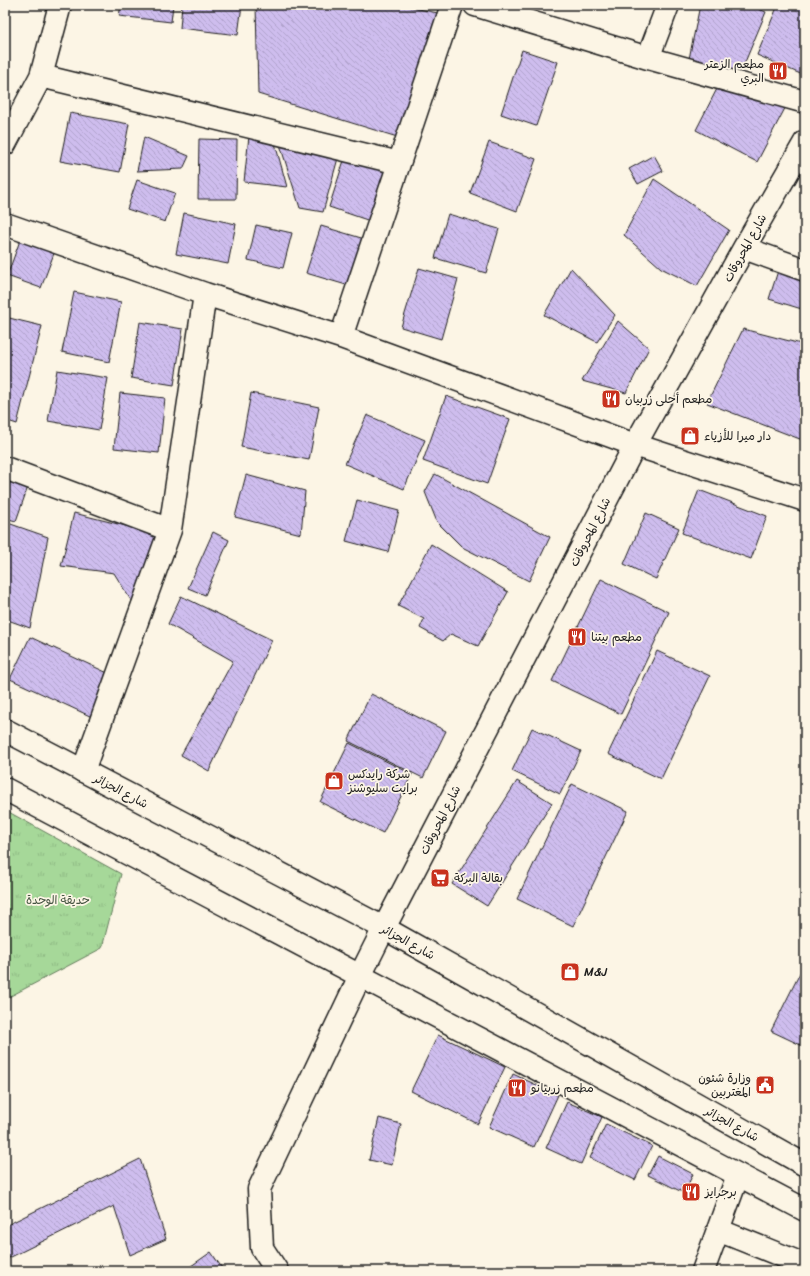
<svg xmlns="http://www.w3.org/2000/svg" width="810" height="1276" viewBox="0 0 810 1276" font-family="Sriracha,'Playpen Sans Arabic',sans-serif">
<defs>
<pattern id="park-tufts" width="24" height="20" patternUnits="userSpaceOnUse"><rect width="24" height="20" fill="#a6d899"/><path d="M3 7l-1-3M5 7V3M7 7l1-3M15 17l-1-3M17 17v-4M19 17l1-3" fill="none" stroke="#8eb983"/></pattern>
<pattern id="building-back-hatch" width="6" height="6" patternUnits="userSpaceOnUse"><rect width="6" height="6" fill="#cebdee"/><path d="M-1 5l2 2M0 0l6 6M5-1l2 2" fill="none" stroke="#b0a2cc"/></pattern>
</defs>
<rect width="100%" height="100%" fill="#fcf5e5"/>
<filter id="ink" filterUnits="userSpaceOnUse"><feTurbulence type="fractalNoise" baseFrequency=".025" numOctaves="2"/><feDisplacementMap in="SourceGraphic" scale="8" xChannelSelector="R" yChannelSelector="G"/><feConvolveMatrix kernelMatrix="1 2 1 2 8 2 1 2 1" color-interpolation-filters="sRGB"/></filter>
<g filter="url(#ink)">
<path fill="url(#park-tufts)" stroke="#617a5a" d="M 5,810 L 121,874 L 102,948 L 5,999 Z"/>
<path fill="url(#building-back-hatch)" stroke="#1c1c1c" d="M 121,5 L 173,5 L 171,22 L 119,16 Z
M 182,5 L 242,5 L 238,35 L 180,28 Z
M 256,5 L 400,5 L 447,15 L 407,140 L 258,94 Z
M 700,5 L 749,5 L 766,12 L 740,74 L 689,59 Z
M 778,5 L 805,5 L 805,76 L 757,55 Z
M 522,50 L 558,62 L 536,126 L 501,114 Z
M 723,77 L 794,91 L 757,162 L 696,130 Z
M 70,113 L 129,124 L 120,172 L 60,161 Z
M 276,132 L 340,151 L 323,212 L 300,208 Z
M 249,136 L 273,136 L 287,187 L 244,182 Z
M 144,137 L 189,156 L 183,169 L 137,171 Z
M 199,139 L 237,140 L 236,199 L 198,199 Z
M 489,142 L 536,159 L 517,211 L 470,193 Z
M 347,151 L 398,168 L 379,224 L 329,207 Z
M 654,155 L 663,171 L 638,184 L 629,169 Z
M 654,179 L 729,230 L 697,286 L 661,268 L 624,235 Z
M 137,180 L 175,193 L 165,222 L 127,209 Z
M 184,213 L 236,224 L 228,264 L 176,254 Z
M 448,214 L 499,229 L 486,273 L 435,258 Z
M 256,225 L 292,233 L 283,268 L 248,260 Z
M 321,226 L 378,243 L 363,290 L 306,273 Z
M 22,235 L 56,248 L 41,288 L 7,276 Z
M 783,255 L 805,262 L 805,310 L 769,299 Z
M 419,268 L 458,279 L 441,339 L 401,327 Z
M 571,268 L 615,315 L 597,342 L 544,315 Z
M 74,292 L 121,302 L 109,362 L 62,352 Z
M 5,317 L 42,326 L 17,424 L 5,420 Z
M 618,321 L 649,348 L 626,393 L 582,381 Z
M 140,322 L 183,329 L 174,385 L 131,378 Z
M 743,329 L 805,345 L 805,441 L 707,403 Z
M 57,370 L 108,378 L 99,430 L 48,421 Z
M 120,393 L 165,398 L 159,453 L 114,448 Z
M 251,393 L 319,407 L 309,460 L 241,447 Z
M 446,396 L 510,419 L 487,484 L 423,461 Z
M 367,415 L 425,440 L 404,489 L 345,464 Z
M 5,472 L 30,481 L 16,521 L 5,518 Z
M 435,474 L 550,537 L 529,581 L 462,547 L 437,522 L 425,492 Z
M 246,475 L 305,491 L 301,534 L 235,517 Z
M 699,490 L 767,516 L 751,559 L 682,533 Z
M 357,500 L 399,511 L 388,552 L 346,541 Z
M 74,513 L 158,534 L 132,602 L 114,573 L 61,566 Z
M 646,513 L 679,528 L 656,579 L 624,564 Z
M 5,522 L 48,537 L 30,628 L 5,619 Z
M 213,532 L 229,540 L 205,595 L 188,588 Z
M 431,544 L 508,592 L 478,646 L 451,634 L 443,641 L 420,628 L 424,619 L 398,606 Z
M 601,579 L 669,612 L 621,714 L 552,681 Z
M 181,596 L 272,640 L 209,771 L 181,755 L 233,661 L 168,624 Z
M 30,637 L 112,675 L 92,717 L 10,679 Z
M 657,651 L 710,676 L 661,779 L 608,754 Z
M 371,694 L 446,731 L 423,778 L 348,741 Z
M 532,728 L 581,751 L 560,794 L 512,771 Z
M 349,743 L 412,774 L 383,833 L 320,802 Z
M 517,781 L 552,803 L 487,906 L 452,884 Z
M 572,784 L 628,811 L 573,926 L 517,899 Z
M 805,963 L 805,1047 L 771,1031 Z
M 438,1035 L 505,1067 L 478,1124 L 411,1091 Z
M 513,1074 L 558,1095 L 534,1147 L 489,1127 Z
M 567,1102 L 602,1117 L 581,1164 L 546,1148 Z
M 379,1118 L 401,1124 L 392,1165 L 369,1160 Z
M 606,1124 L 652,1146 L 635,1180 L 590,1158 Z
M 658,1156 L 693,1174 L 684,1193 L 648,1175 Z
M 140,1159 L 166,1239 L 130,1255 L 114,1206 L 5,1260 L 5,1226 Z
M 211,1252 L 224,1271 L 184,1271 Z"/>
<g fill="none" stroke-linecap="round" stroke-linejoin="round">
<g stroke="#1c1c1c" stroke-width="25">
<path id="minor" d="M 475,5 L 648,58 L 805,102
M 648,58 L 668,5
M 41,76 L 399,163
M 5,144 L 41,76 L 60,5
M 5,224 L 205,294 L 341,337 L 635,445 L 805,500
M 744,248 L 805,270
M 341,337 L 452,5
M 5,468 L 170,530
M 83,771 L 170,530 L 205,294
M 384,928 L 635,445 L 744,248 L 805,142
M 718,1230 L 805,1265
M 277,1271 L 262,1248 L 259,1189 L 360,976
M 703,1271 L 738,1175"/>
</g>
<g stroke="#1c1c1c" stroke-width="25">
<path id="major" d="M 5,730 L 384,928 L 805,1165
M 5,789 L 805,1210
M 360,976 L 384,928"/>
</g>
<use href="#minor" stroke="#fcf5e5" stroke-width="22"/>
<use href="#major" stroke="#fcf5e5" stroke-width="22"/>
</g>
</g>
<defs>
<g id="restaurant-square" transform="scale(1)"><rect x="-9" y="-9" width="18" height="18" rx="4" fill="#c8321e" stroke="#fcf5e5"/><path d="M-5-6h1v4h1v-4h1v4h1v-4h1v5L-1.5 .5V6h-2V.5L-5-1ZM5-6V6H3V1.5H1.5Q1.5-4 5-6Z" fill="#fff"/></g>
<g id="shop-square" transform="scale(1)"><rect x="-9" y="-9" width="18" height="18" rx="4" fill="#c8321e" stroke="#fcf5e5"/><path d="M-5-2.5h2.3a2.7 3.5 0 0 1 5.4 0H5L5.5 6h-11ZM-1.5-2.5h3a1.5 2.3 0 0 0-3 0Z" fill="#fff"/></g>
<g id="supermarket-square" transform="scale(1)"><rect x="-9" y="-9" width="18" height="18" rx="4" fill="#c8321e" stroke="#fcf5e5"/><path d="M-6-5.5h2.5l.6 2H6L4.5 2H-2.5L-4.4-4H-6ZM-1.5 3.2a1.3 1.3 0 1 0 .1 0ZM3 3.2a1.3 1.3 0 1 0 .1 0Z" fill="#fff"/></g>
<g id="civic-square" transform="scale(1)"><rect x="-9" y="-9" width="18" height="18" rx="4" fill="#c8321e" stroke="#fcf5e5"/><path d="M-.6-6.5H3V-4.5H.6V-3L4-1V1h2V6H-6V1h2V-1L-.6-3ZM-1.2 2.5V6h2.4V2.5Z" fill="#fff"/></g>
</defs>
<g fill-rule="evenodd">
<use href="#restaurant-square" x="778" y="71"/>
<use href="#restaurant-square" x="611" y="399"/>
<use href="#shop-square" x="690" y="436"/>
<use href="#restaurant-square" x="577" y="637"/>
<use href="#shop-square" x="334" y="781"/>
<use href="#supermarket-square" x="440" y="878"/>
<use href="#shop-square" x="570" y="972"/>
<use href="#civic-square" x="765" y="1085"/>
<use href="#restaurant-square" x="517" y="1088"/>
<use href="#restaurant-square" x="691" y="1192"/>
</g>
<g text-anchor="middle" stroke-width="3.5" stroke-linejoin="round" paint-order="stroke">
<g font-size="12" fill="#1c1c1c" stroke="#fcf5e5" text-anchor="start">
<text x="764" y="68" text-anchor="end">مطعم الزعتر<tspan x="764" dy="14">البري</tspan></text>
<text x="625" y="403">مطعم أحلى زربيان</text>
<text x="704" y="440">دار ميرا للأزياء</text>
<text x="591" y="641">مطعم بيتنا</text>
<text x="348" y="778">شركة رايدكس<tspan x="348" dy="14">برايت سليوشنز</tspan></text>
<text x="454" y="882">بقالة البركة</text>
<text x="584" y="976">M&amp;J</text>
<text x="751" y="1082" text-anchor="end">وزارة شئون<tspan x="751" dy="14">المغتربين</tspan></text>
<text x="531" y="1092">مطعم زربيانو</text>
<text x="705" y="1196">برجرايز</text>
</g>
<g font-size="12" fill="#1c1c1c" stroke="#fcf5e5">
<text transform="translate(745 248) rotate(-61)" y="4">شارع المحروقات</text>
<text transform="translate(590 532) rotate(-63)" y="4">شارع المحروقات</text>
<text transform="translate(121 791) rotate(28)" y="4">شارع الجزائر</text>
<text transform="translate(440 820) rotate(-63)" y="4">شارع المحروقات</text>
<text transform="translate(408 942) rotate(29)" y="4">شارع الجزائر</text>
<text transform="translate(732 1124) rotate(29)" y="4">شارع الجزائر</text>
</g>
<g font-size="12" fill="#455442" stroke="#fcf5e5">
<text x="58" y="904">حديقة الوحدة</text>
</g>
</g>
<rect width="810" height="1276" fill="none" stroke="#fcf5e5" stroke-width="20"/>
<rect x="10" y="10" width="790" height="1256" fill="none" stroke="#1c1c1c" stroke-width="1.5" filter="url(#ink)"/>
</svg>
